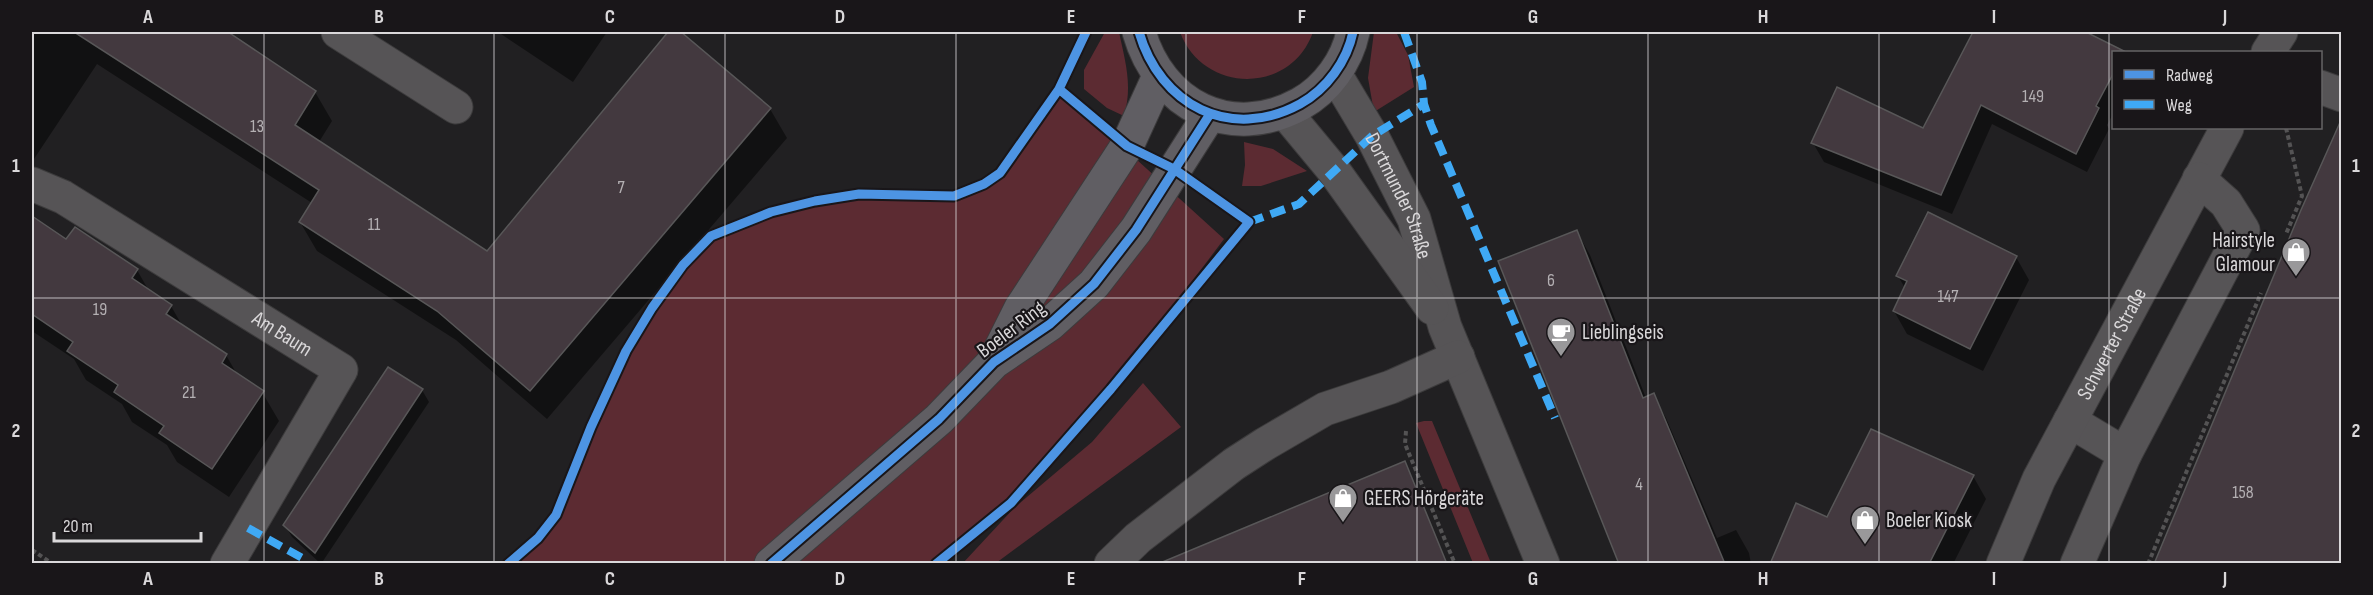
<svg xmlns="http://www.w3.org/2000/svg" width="2373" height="595" viewBox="0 0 2373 595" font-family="'Sofia Sans Condensed',sans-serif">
<rect width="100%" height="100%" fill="#212022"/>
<path fill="#5c2b32" d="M 1105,32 L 1119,32 C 1125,61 1133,85 1124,116 L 1107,108 L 1084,89 L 1084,70 Z
M 1180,32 L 1313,32 C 1291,95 1203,94 1180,32 Z
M 1374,32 L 1396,32 L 1408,55 L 1414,87 L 1374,112 L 1368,78 Z
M 1059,89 L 1224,239 L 1111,389 L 1011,503 L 936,563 L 508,564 C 518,555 531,547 539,537 C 566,507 575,463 591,427 C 615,372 662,270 711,236 C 741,215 822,198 859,194 C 890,190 923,196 954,196 L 969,192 L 1000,173 Z
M 1244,142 L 1273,149 L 1307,171 L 1261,186 L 1242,186 L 1245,165 Z
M 1143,383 L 1181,427 L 996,563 L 963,563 L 1015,507 L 1092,442 Z
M 1424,421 L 1432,421 L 1491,563 L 1473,563 L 1416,423 Z"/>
<path fill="#0007" d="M 32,32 L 223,32 L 315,92 L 332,121 L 319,142 L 487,253 L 670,32 L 679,32 L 770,109 L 787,138 L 547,419 L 456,340 L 317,251 L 300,222 L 312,203 L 97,64 L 32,162 Z
M 498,32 L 607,32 L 573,82 Z
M 1975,32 L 1999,34 L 2000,32 L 2082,32 L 2123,52 L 2114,52 L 2114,112 L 2107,125 L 2109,129 L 2087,172 L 1992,124 L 1952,214 L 1824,162 L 1813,143 L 1924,130 Z
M 32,218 L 67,242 L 137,270 L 149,291 L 171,306 L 183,327 L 226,355 L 238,376 L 262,392 L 279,421 L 229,497 L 177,462 L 167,445 L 132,422 L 122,404 L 86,380 L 74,359 L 32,331 Z
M 1577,232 L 1590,255 L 1646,398 L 1653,395 L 1666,418 L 1717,538 L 1736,530 L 1749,553 L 1751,564 L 1622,564 Z
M 2016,257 L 2029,280 L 1983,371 L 1907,334 L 1894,311 L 1905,288 L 1898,276 Z
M 422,390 L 429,402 L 321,564 L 292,537 L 285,525 Z
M 1405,463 L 1447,564 L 1215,564 Z
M 1973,476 L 1986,499 L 1953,564 L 1771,564 L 1828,519 Z"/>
<path fill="#43393f" stroke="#585758" stroke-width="1.5" d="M 74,32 L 228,32 L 316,91 L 295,125 L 487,251 L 668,32 L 681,32 L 771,108 L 530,391 L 437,311 L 299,222 L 319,190 Z
M 1973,32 L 2086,32 L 2124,51 L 2114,52 L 2114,72 L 2096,106 L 2099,108 L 2076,154 L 1981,105 L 1941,195 L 1811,143 L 1837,87 L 1923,128 Z
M 2342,118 L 2342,564 L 2154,564 L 2301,210 Z
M 1928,212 L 2017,256 L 1970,349 L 1893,311 L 1907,281 L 1896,276 Z
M 32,216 L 66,239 L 75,227 L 138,269 L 132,278 L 172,305 L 166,314 L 227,354 L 222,363 L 264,391 L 212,469 L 159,433 L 164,426 L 114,392 L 118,385 L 67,351 L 73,342 L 32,314 Z
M 1577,230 L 1643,398 L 1654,393 L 1725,564 L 1619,564 L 1498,261 Z
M 388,367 L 423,389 L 315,553 L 283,525 Z
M 1871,429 L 1974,475 L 1929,564 L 1770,564 L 1796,503 L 1827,517 Z
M 1405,461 L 1447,564 L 1160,564 L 1160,563 Z"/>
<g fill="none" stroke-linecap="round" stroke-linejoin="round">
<g stroke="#3c3b3c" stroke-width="35">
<g id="minor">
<path d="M 338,32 L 456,107"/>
<path d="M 2268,52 L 2281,32"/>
<path id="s1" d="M 1335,74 L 1372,136 L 1414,219 L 1445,327 L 1543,564"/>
<path d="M 2320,87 L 2342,95"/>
<path d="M 1285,112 L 1334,171 L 1432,308"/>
<path id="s2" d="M 32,184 L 63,197 L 341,370 L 227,564"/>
<path d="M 2070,421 L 2125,454"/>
<path d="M 1111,564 L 1138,538 L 1234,464 L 1265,444 L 1325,409 L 1391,387 L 1458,357"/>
<path id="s3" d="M 2003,564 L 2039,479 L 2227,128"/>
<path d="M 2077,564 L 2125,454 L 2243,230 L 2226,203 L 2199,179"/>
</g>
</g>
<g stroke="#3c3b3c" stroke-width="35">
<path id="major" d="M 1139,32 C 1160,105 1230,142 1300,104 C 1327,89 1347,61 1353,32
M 996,358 L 1021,308 L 1127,146 L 1159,76
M 771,564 L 939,419 L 994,362 L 1050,324 L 1094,284 L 1136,230 L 1210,114"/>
</g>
<path stroke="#545354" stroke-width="4" stroke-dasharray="4.5 3" stroke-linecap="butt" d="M 2286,128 L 2302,196 L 2286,234
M 1406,431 L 1405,444 L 1455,564
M 32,550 L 53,564
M 2148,564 L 2261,293"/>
<use href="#minor" stroke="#565456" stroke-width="33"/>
<use href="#major" stroke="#605e63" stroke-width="33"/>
<path stroke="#3fa9f5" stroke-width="8" stroke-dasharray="15 8" stroke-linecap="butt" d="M 1404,32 L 1422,82 L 1424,104 L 1431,125 L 1555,418
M 1249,222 L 1299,204 L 1372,136 L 1424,104
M 248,528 L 304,559 L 304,564"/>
<g stroke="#191619" stroke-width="13">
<path id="cycleway" d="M 1139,32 C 1160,105 1230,142 1300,104 C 1327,89 1347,61 1353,32
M 508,564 L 538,538 L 556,515 L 591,427 L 626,351 L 652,308 L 683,265 L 711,236 L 771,212 L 815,201 L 859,194 L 954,196 L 984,184 L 1000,173 L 1059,89 L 1086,32
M 771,564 L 939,419 L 994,362 L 1050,324 L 1094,284 L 1136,230 L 1210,114
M 936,564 L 1011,503 L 1111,389 L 1249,222 L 1174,169 L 1127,146 L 1059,89"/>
</g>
<use href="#cycleway" stroke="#4d94e3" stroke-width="9"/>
</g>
<path fill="none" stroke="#dad8da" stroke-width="1.5" stroke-opacity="0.55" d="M 264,32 L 264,564M 494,32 L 494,564M 725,32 L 725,564M 956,32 L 956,564M 1186,32 L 1186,564M 1417,32 L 1417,564M 1648,32 L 1648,564M 1879,32 L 1879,564M 2109,32 L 2109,564M 32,298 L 2342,298"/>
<defs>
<g id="shop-pin" transform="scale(1.5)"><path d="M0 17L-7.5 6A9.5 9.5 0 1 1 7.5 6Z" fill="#99989a" stroke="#191619"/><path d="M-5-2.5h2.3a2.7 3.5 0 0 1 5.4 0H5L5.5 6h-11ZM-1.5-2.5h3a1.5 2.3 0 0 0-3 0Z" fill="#fff"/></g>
<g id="cafe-pin" transform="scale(1.5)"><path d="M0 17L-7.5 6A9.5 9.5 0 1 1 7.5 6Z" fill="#99989a" stroke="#191619"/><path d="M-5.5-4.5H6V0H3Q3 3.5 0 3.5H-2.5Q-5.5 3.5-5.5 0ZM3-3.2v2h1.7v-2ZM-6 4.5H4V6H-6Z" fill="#fff"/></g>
</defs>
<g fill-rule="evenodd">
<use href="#shop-pin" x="2296" y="252"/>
<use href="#cafe-pin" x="1561" y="332"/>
<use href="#shop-pin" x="1343" y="498"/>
<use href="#shop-pin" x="1865" y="520"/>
</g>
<g text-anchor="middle" stroke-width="4.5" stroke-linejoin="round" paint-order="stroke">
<g font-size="18" fill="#b4b0b3">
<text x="2033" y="102">149</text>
<text x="257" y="132">13</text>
<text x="621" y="193">7</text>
<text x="374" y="230">11</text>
<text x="1551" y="286">6</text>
<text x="1948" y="302">147</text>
<text x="100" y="315">19</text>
<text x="189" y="398">21</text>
<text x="1639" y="490">4</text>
<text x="2243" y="498">158</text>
</g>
<g font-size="21" fill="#dad8da" stroke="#191619">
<text dy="7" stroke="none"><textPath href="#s1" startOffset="138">Dortmunder Straße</textPath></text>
<text transform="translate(1011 329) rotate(-37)" y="7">Boeler Ring</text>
<text dy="7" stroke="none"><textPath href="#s2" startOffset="292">Am Baum</textPath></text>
<text dy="7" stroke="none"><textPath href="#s3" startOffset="246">Schwerter Straße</textPath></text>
</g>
<g font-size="21" fill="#dad8da" stroke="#191619" text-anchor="start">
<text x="2275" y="247" text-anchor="end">Hairstyle<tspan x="2275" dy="24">Glamour</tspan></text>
<text x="1582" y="339">Lieblingseis</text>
<text x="1364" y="505">GEERS Hörgeräte</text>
<text x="1886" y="527">Boeler Kiosk</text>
</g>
</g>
<rect width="2373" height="595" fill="none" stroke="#191619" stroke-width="66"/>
<rect x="2112" y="51" width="210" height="78" fill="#191619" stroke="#666466" stroke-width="1.5"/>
<rect x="2124" y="70" width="30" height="9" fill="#4d94e3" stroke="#666466" stroke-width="1.5"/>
<text x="2166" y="81" font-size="18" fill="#dad8da">Radweg</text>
<rect x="2124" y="100" width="30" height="9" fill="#3fa9f5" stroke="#666466" stroke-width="1.5"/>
<text x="2166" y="111" font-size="18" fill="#dad8da">Weg</text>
<path d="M54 532v9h147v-9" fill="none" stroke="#dad8da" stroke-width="3"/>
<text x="63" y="532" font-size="18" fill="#dad8da" stroke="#191619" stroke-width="4.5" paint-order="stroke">20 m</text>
<rect x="33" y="33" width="2307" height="529" fill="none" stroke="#dad8da" stroke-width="2"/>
<g font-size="20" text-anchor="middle" font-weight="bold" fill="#dad8da">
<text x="148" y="23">A</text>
<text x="379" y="23">B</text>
<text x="610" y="23">C</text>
<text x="840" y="23">D</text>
<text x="1071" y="23">E</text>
<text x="1302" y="23">F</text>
<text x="1533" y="23">G</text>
<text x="1763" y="23">H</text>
<text x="1994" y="23">I</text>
<text x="2225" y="23">J</text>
<text x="16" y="172">1</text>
<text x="2356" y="172">1</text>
<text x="16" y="437">2</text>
<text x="2356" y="437">2</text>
<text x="148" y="585">A</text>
<text x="379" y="585">B</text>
<text x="610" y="585">C</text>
<text x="840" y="585">D</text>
<text x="1071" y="585">E</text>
<text x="1302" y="585">F</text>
<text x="1533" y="585">G</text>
<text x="1763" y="585">H</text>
<text x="1994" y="585">I</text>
<text x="2225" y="585">J</text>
</g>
</svg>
